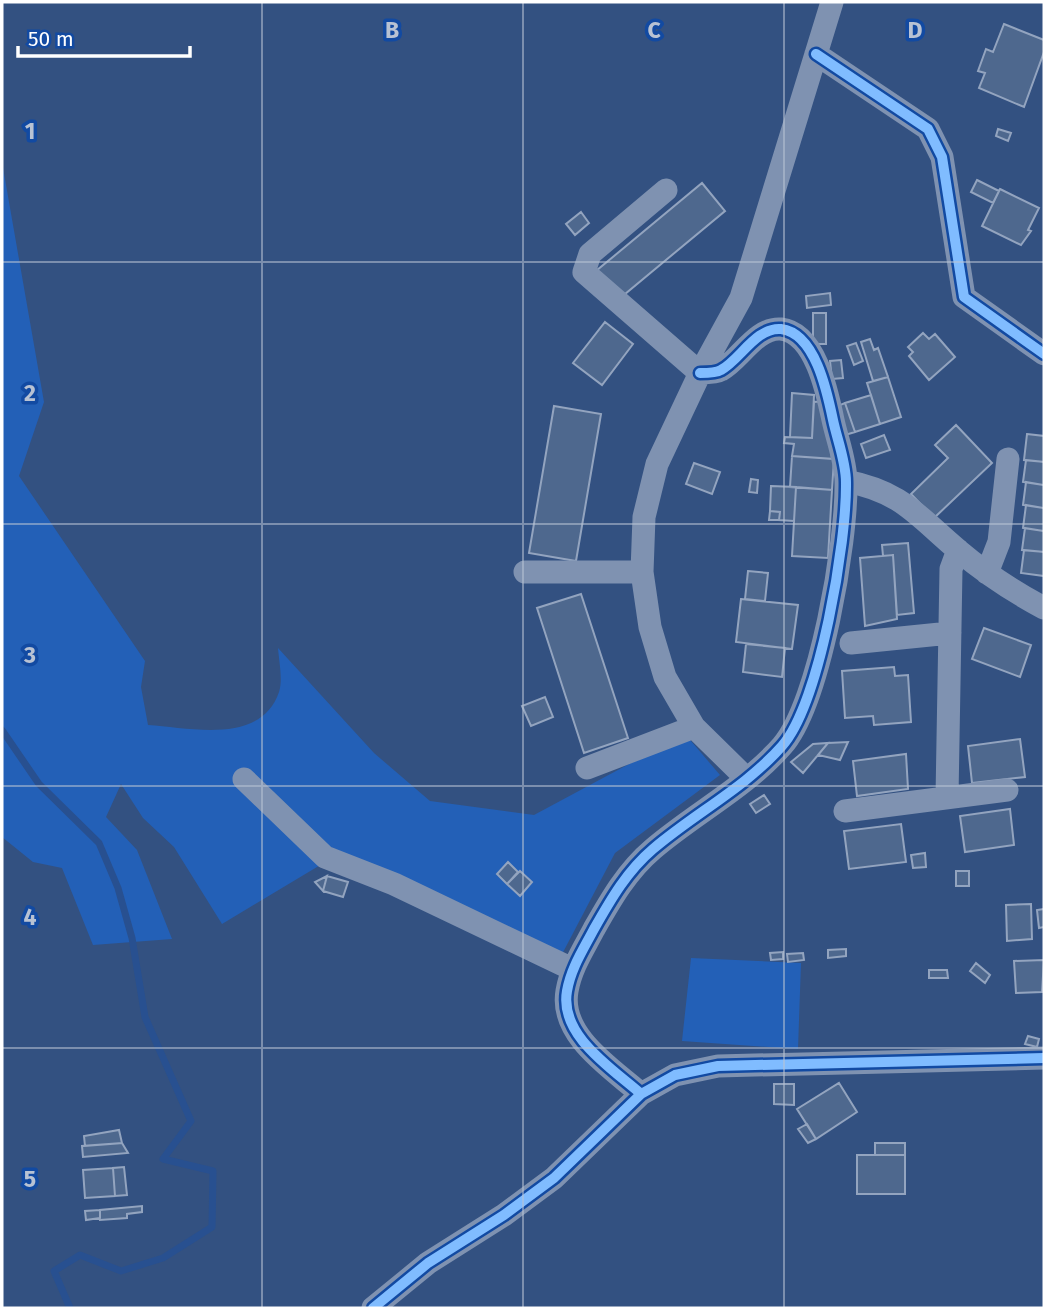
<svg xmlns="http://www.w3.org/2000/svg" width="1046" height="1310" viewBox="0 0 1046 1310" font-family="'Fira Sans',sans-serif">
<rect width="100%" height="100%" fill="#335181"/>
<path fill="#2360b7" d="M 2,162 L 44,402 L 19,476 L 145,661 L 141,687 L 148,725 C 191,728 261,745 279,692 C 283,680 279,661 278,648 L 374,753 L 430,801 L 534,815 L 685,734 L 720,775 L 615,853 L 560,958 L 327,861 L 222,924 L 174,847 L 143,818 L 121,784 L 106,817 L 137,850 L 172,939 L 93,945 L 62,868 L 33,862 L 2,837 Z
M 691,958 L 801,963 L 798,1049 L 682,1041 Z"/>
<g fill="none" stroke-linecap="round" stroke-linejoin="round">
<path stroke="#285090" stroke-width="7" d="M 2,730 L 39,784 L 99,843 L 118,888 L 132,938 L 145,1017 L 191,1121 L 163,1159 L 213,1171 L 212,1227 L 163,1258 L 121,1271 L 80,1255 L 54,1271 L 70,1308"/>
</g>
<path fill="#4e688e" stroke="#93a4bf" stroke-width="2" d="M 1004,24 L 1044,40 L 1044,52 L 1024,107 L 979,88 L 985,73 L 978,71 L 986,49 L 993,52 Z
M 998,129 L 1011,133 L 1008,141 L 996,136 Z
M 977,180 L 999,191 L 993,203 L 971,192 Z
M 702,183 L 725,211 L 619,299 L 596,271 Z
M 1000,189 L 1039,208 L 1028,230 L 1031,231 L 1021,245 L 982,226 Z
M 581,212 L 589,223 L 575,235 L 566,224 Z
M 830,293 L 831,305 L 807,308 L 806,296 Z
M 813,313 L 826,313 L 826,344 L 813,344 Z
M 605,322 L 633,344 L 602,385 L 573,363 Z
M 923,333 L 929,339 L 935,334 L 955,357 L 929,380 L 909,356 L 913,352 L 908,347 Z
M 870,339 L 874,350 L 878,348 L 888,377 L 873,381 L 861,342 Z
M 856,343 L 863,361 L 854,365 L 847,346 Z
M 841,360 L 843,378 L 832,379 L 830,361 Z
M 888,377 L 901,417 L 880,424 L 867,383 Z
M 792,393 L 814,395 L 812,438 L 790,437 Z
M 871,395 L 880,424 L 855,432 L 845,403 Z
M 825,401 L 832,459 L 792,456 L 794,444 L 784,443 L 785,437 L 812,438 L 814,402 Z
M 845,403 L 855,432 L 845,435 L 835,407 Z
M 554,406 L 601,414 L 576,561 L 529,553 Z
M 956,425 L 992,463 L 934,518 L 911,494 L 948,458 L 935,445 Z
M 1027,434 L 1044,436 L 1044,462 L 1024,460 Z
M 884,435 L 890,450 L 866,458 L 861,444 Z
M 792,456 L 834,459 L 832,490 L 790,487 Z
M 1026,460 L 1044,462 L 1044,485 L 1023,482 Z
M 694,463 L 720,472 L 712,494 L 686,484 Z
M 751,479 L 758,480 L 757,493 L 749,492 Z
M 1026,482 L 1044,485 L 1044,508 L 1023,505 Z
M 771,486 L 796,487 L 794,521 L 779,520 L 780,512 L 770,511 Z
M 796,487 L 832,490 L 828,558 L 792,556 Z
M 1026,505 L 1044,508 L 1044,531 L 1023,528 Z
M 770,511 L 780,512 L 779,520 L 769,520 Z
M 1025,528 L 1044,531 L 1044,552 L 1022,550 Z
M 908,543 L 914,613 L 897,615 L 893,555 L 883,556 L 882,545 Z
M 1024,550 L 1044,552 L 1044,576 L 1021,573 Z
M 893,555 L 897,619 L 865,626 L 860,558 Z
M 748,571 L 768,573 L 765,601 L 745,599 Z
M 581,594 L 628,738 L 584,753 L 537,608 Z
M 741,599 L 798,605 L 792,649 L 736,642 Z
M 984,628 L 1031,645 L 1020,677 L 972,659 Z
M 746,644 L 785,648 L 782,677 L 743,672 Z
M 894,667 L 895,676 L 908,675 L 911,722 L 874,725 L 873,716 L 845,718 L 842,671 Z
M 545,697 L 553,717 L 531,726 L 522,706 Z
M 1020,739 L 1025,777 L 972,783 L 968,746 Z
M 848,742 L 840,760 L 818,755 L 828,743 Z
M 828,743 L 803,773 L 791,762 L 813,744 Z
M 906,754 L 908,789 L 857,796 L 853,761 Z
M 764,795 L 770,804 L 756,813 L 750,804 Z
M 1010,809 L 1014,845 L 965,852 L 960,816 Z
M 901,824 L 906,862 L 849,869 L 844,831 Z
M 925,853 L 926,867 L 913,868 L 911,855 Z
M 508,862 L 518,872 L 507,884 L 497,874 Z
M 520,871 L 532,882 L 520,896 L 507,884 Z
M 956,871 L 969,871 L 969,886 L 956,886 Z
M 327,876 L 323,891 L 315,882 Z
M 327,876 L 348,882 L 343,897 L 323,891 Z
M 1031,904 L 1032,939 L 1007,941 L 1006,905 Z
M 1044,909 L 1044,927 L 1039,928 L 1037,910 Z
M 846,949 L 846,956 L 828,958 L 828,950 Z
M 783,952 L 783,959 L 771,960 L 770,953 Z
M 803,953 L 804,960 L 788,962 L 787,954 Z
M 1044,960 L 1042,992 L 1016,993 L 1014,961 Z
M 976,963 L 990,975 L 985,983 L 970,971 Z
M 929,970 L 947,970 L 948,978 L 929,978 Z
M 1028,1036 L 1039,1039 L 1037,1047 L 1025,1044 Z
M 839,1083 L 857,1112 L 816,1139 L 797,1109 Z
M 774,1084 L 794,1084 L 794,1105 L 774,1104 Z
M 807,1124 L 816,1139 L 808,1143 L 798,1129 Z
M 119,1130 L 122,1143 L 85,1146 L 84,1136 Z
M 122,1143 L 128,1153 L 83,1157 L 82,1146 Z
M 875,1143 L 905,1143 L 905,1155 L 875,1155 Z
M 857,1155 L 905,1155 L 905,1194 L 857,1194 Z
M 124,1167 L 127,1195 L 115,1196 L 113,1168 Z
M 113,1168 L 115,1196 L 85,1198 L 83,1170 Z
M 142,1206 L 142,1212 L 127,1214 L 127,1218 L 100,1220 L 100,1210 Z
M 100,1210 L 100,1218 L 86,1220 L 85,1211 Z"/>
<g fill="none" stroke-linecap="round" stroke-linejoin="round">
<path stroke="#7f92b1" stroke-width="23" d="M 816,54 L 928,129 L 942,157 L 964,297 L 1044,354
M 846,481 C 903,492 917,516 959,551 C 985,573 1014,592 1044,608
M 525,572 L 642,572
M 987,573 L 999,542 L 1008,459
M 851,643 L 950,633
M 587,768 L 694,727
M 244,779 L 325,857 L 394,884 L 572,969
M 747,779 L 694,727 L 665,677 L 650,627 L 642,572 L 644,517 L 657,464 L 700,373 L 741,298 L 832,2
M 947,797 L 951,569 L 958,550
M 845,811 L 1007,790
M 641,1094 C 613,1069 559,1036 567,991 C 571,968 583,950 594,929 C 611,899 627,871 653,849 C 695,813 745,788 782,746 C 820,703 847,541 846,482 C 846,462 837,439 833,420 C 827,391 815,333 781,329 C 756,327 740,360 721,370 C 716,373 706,373 700,373 L 584,272 L 590,254 L 666,190
M 373,1308 L 428,1263 L 504,1215 L 554,1178 L 641,1094 L 675,1075 L 718,1066 L 1044,1058"/>
<g stroke="#124aa2" stroke-width="15">
<path id="cycleway" d="M 816,54 L 928,129 L 942,157 L 964,297 L 1044,354
M 641,1094 C 613,1069 559,1036 567,991 C 571,968 583,950 594,929 C 611,899 627,871 653,849 C 695,813 745,788 782,746 C 820,703 847,541 846,482 C 846,462 837,439 833,420 C 827,391 815,333 781,329 C 756,327 740,360 721,370 C 716,373 706,373 700,373
M 373,1308 L 428,1263 L 504,1215 L 554,1178 L 641,1094 L 675,1075 L 718,1066 L 1044,1058"/>
</g>
<use href="#cycleway" stroke="#80bcff" stroke-width="10"/>
</g>
<path fill="none" stroke="#b8c2d3" stroke-width="2" stroke-opacity="0.55" d="M 262,2 L 262,1308M 523,2 L 523,1308M 784,2 L 784,1308M 2,262 L 1044,262M 2,524 L 1044,524M 2,786 L 1044,786M 2,1048 L 1044,1048"/>
<g font-size="23" text-anchor="middle" font-weight="bold" fill="#b8c2d3" stroke="#124aa2" stroke-width="7" stroke-linejoin="round" paint-order="stroke">
<text x="392" y="38">B</text>
<text x="654" y="38">C</text>
<text x="915" y="38">D</text>
<text x="30" y="139">1</text>
<text x="30" y="401">2</text>
<text x="30" y="663">3</text>
<text x="30" y="925">4</text>
<text x="30" y="1187">5</text>
</g>
<rect width="1046" height="1310" fill="none" stroke="#ffffff" stroke-width="7"/>
<path d="M18 46v10h172v-10" fill="none" stroke="#ffffff" stroke-width="3.5"/>
<text x="28" y="46" font-size="21" fill="#ffffff" stroke="#124aa2" stroke-width="5" paint-order="stroke">50 m</text>
</svg>
